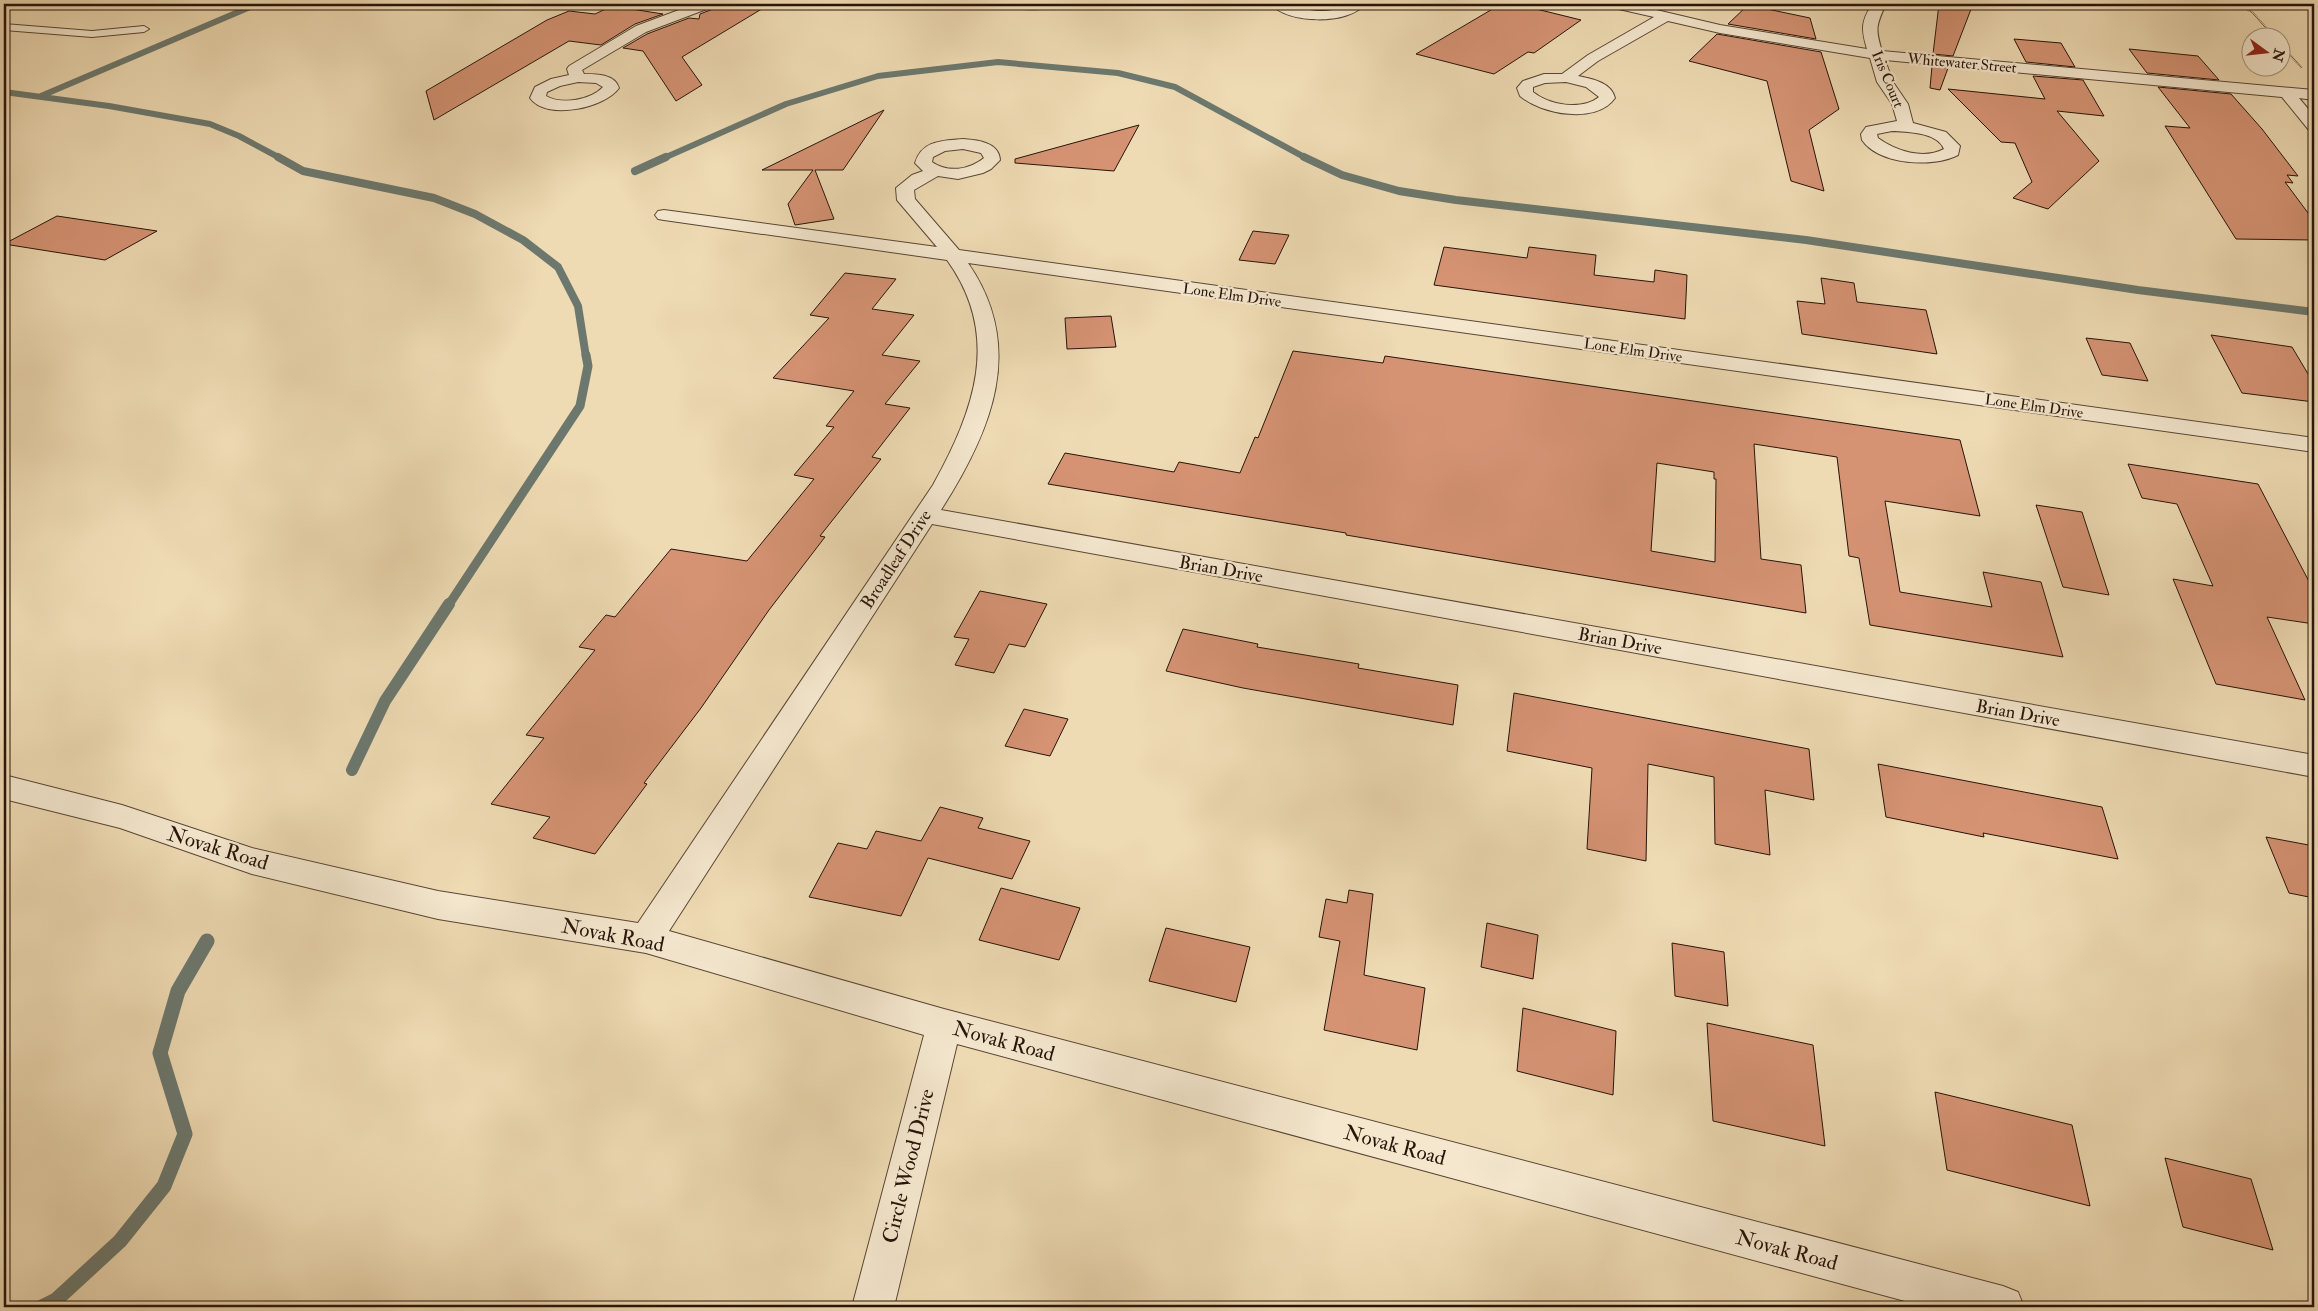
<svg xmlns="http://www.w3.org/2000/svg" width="2318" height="1311" viewBox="0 0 2318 1311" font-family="'IM FELL Double Pica',serif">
<rect width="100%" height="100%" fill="#eedab3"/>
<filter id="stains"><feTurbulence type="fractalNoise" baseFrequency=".004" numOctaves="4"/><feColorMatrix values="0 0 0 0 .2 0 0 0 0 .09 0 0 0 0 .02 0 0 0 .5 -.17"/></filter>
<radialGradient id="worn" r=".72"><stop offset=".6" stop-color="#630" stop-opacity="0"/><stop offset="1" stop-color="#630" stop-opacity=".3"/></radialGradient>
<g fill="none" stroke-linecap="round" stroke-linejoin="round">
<path stroke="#6c786e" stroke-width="6" d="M 4,92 L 109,106 L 210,124 L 239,136 L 280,158
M 41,96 L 257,4
M 664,158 L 786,104 L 878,76 L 998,62 L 1118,73 L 1175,87 L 1306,158"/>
<path stroke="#6c786e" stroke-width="8" d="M 278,157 L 303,171 L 434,198 L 475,214 L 523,240 L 558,267 L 578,306 L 586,357
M 1304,157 L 1342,175 L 1399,191 L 1456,200 L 1806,240 L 2138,290 L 2314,312
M 635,171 L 666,157"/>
<path stroke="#6c786e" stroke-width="9" d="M 448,606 L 580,406 L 588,366 L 586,355"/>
<path stroke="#6c786e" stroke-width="12" d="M 352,770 L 385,701 L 449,604"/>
<path stroke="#6c786e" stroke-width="15" d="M 42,1307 L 56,1300 L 120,1241 L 164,1186 L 185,1134 L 160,1053 L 178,991 L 207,941"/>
</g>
<path fill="#d59374" stroke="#271409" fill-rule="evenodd" d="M 716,4 L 770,4 L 682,57 L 702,85 L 676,101 L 643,51 L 623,48 L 647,34 L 689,18 L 699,19 L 700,14 L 713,9 Z
M 1501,4 L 1516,4 L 1581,20 L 1534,53 L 1528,52 L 1494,74 L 1416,54 Z
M 1939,4 L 1973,4 L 1953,56 L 1933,54 Z
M 1748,5 L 1810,18 L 1816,39 L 1728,24 Z
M 612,6 L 663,14 L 635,24 L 601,45 L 569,41 L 434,120 L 426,91 L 547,20 L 569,11 L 595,14 Z
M 1717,34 L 1821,52 L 1839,109 L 1809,130 L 1824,191 L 1791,181 L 1767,81 L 1689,61 Z
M 2014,39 L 2061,43 L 2075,67 L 2026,62 Z
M 2129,49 L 2198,56 L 2219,80 L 2147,73 Z
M 1932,66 L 1948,68 L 1940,90 L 1930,88 Z
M 2033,76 L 2083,80 L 2104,116 L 2057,111 L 2099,161 L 2048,209 L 2013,198 L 2032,182 L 2015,143 L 2001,142 L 1948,89 L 2045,99 Z
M 2158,87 L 2231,94 L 2262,129 L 2298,176 L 2287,175 L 2293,183 L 2285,182 L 2314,221 L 2314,240 L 2236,239 L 2165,126 L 2190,128 Z
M 884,110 L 843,170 L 815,170 L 834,219 L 795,225 L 788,204 L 813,170 L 762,170 Z
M 1139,125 L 1114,171 L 1015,163 L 1015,159 Z
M 57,216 L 157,231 L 105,260 L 4,244 Z
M 1253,231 L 1289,235 L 1275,264 L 1239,260 Z
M 1444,247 L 1527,258 L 1529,247 L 1596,255 L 1594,275 L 1654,282 L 1655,270 L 1687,275 L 1685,319 L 1434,285 Z
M 845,273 L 896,279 L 872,309 L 914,315 L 882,355 L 920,361 L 885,404 L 910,408 L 872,457 L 881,459 L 820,536 L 825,537 L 769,610 L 701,708 L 644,783 L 647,784 L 595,854 L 533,838 L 550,817 L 491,804 L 544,738 L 526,735 L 595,650 L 579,647 L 606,615 L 615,617 L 671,549 L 747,561 L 814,479 L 794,475 L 834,427 L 826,426 L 854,391 L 773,378 L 829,318 L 810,315 Z
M 1821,278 L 1854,283 L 1857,302 L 1926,310 L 1937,354 L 1802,334 L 1797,301 L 1825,304 Z
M 1111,316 L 1116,347 L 1067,349 L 1065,318 Z
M 2211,335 L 2292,347 L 2314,384 L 2314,402 L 2242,393 Z
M 2086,338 L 2130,343 L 2148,381 L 2102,375 Z
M 1293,351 L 1383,363 L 1385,356 L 1960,440 L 1980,516 L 1885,501 L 1900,592 L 1992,607 L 1983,572 L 2041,582 L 2063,657 L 1870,625 L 1859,558 L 1849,556 L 1837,457 L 1754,444 L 1761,559 L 1801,565 L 1806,613 L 1346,535 L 1346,533 L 1048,484 L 1065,453 L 1174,472 L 1179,462 L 1240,473 L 1255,437 L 1258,438 ZM 1657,463 L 1714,472 L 1714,479 L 1716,479 L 1715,562 L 1651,551 Z
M 2128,464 L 2258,484 L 2314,591 L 2314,624 L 2267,617 L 2305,700 L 2216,684 L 2173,579 L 2213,586 L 2177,504 L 2142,498 Z
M 2036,505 L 2082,512 L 2109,595 L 2063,587 Z
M 980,591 L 1047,604 L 1025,647 L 1009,644 L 994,673 L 955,665 L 969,639 L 954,637 Z
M 1183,629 L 1258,644 L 1257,647 L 1359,664 L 1358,668 L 1458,685 L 1453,725 L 1243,688 L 1166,671 Z
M 1514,693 L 1809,749 L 1814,800 L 1765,790 L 1770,855 L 1715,844 L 1714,777 L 1648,764 L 1646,861 L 1587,849 L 1592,768 L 1507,751 Z
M 1024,709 L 1068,719 L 1050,756 L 1005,746 Z
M 1878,764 L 2102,807 L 2118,859 L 1983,833 L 1984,837 L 1886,817 Z
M 940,807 L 983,818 L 978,828 L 1030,841 L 1012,879 L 928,858 L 901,916 L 809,897 L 838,843 L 867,849 L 876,831 L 921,841 Z
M 2266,837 L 2314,846 L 2314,898 L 2289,893 Z
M 1001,888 L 1080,908 L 1059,960 L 979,940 Z
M 1349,890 L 1373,894 L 1364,975 L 1425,988 L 1417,1050 L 1324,1030 L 1340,941 L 1319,937 L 1326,899 L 1347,903 Z
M 1487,923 L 1538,935 L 1533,979 L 1481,967 Z
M 1166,928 L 1250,947 L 1236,1002 L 1149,981 Z
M 1672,943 L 1724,952 L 1728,1006 L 1675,996 Z
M 1523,1008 L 1616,1031 L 1613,1095 L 1517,1071 Z
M 1707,1023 L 1813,1045 L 1825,1146 L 1713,1121 Z
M 1935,1092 L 2072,1125 L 2090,1206 L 1947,1170 Z
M 2165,1158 L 2251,1179 L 2273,1250 L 2183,1227 Z"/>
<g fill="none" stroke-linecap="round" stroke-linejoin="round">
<g stroke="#594634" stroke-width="2">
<path id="service" d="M 4,24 L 92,31 L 144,26 L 149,29 L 144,32 L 92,37 L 4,30 Z"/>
</g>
<g stroke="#594634" stroke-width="2">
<path id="minor" d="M 695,4 L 714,4 L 712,7 L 646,32 L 582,70 L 584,74 C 596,74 615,74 619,88 C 605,108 546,121 530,98 L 535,87 L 551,79 L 569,75 L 567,69 L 569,66 L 636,26 ZM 578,82 L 596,83 L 603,87 C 591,100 562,105 546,96 L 547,92 L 560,86 Z
M 1005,4 L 1058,4 C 1051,11 1012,11 1005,4 Z
M 1271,4 C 1289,3 1304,11 1322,11 C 1338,11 1350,3 1365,4 C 1349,25 1287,24 1271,4 Z
M 1608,4 L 1631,4 L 1720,25 L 1867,49 C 1861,29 1861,22 1872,4 L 1886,4 C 1876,25 1875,29 1882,51 L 2314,90 L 2314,100 L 2299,98 L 2314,116 L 2314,131 L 2308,129 L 2282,97 L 1885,60 L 1893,82 L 1908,104 L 1913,123 L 1946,132 L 1960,146 L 1958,155 C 1933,168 1879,165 1862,140 L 1861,134 L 1866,127 L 1897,121 L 1892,104 L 1877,82 L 1870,58 L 1720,33 L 1668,21 L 1598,61 L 1578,76 C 1592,79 1611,82 1615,98 C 1596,125 1541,114 1520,96 L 1517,88 L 1523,81 L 1544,74 L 1562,74 L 1588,55 L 1654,17 L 1610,7 ZM 1566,82 L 1586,87 L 1599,97 C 1581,111 1549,105 1533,92 L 1533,87 L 1545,83 ZM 1892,131 C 1908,132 1937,132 1944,149 C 1923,160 1896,151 1878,138 L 1877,134 Z
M 2305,4 L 2314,4 L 2314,8 L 2307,7 Z
M 963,139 C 977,140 999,142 1000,160 L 991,169 L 983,173 L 958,179 L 938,176 L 914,190 L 915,199 L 959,250 L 2314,438 L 2314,452 L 968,263 C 1027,348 991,432 941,510 L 2314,755 L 2314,777 L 932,524 L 669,931 L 944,1009 L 2003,1286 L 2018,1292 L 2024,1307 L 1927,1307 L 957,1044 L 894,1307 L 852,1307 L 924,1035 L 646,953 L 438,919 L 252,874 L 120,828 L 4,799 L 4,775 L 122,805 L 252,848 L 438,891 L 638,923 L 933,485 C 974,411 1002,336 947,260 L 664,220 L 658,219 L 655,215 L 658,211 L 664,210 L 937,247 L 897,200 L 896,188 L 912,175 L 923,171 L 915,163 C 922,140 942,141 963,139 ZM 963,149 L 981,153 L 984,158 C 969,170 948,173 932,162 L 933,157 L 945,151 Z"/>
</g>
<path stroke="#271409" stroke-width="2" stroke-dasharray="0.5 1" stroke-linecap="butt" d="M 2237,4 L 2252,12 L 2275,38
M 2280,44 L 2302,68"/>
<use href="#service" fill="#f4e7ce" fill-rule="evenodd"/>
<use href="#minor" fill="#f4e7ce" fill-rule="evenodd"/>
</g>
<g text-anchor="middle" stroke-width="4.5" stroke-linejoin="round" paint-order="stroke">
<g font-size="15" fill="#271409" stroke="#f4e7ce">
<text transform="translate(1962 63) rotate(5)" y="5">Whitewater Street</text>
<text transform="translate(1888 79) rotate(67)" y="5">Iris Court</text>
<text transform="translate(1232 295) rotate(8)" y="5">Lone Elm Drive</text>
<text transform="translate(1633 350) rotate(8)" y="5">Lone Elm Drive</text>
<text transform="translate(2034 406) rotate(8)" y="5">Lone Elm Drive</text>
</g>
<g font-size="18" fill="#271409" stroke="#f4e7ce">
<text transform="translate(896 559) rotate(-57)" y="6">Broadleaf Drive</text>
<text transform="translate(1221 569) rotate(10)" y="6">Brian Drive</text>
<text transform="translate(1620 641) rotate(10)" y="6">Brian Drive</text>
<text transform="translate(2018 713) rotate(10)" y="6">Brian Drive</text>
</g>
<g font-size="21" fill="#271409" stroke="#f4e7ce">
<text transform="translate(218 848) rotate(17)" y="7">Novak Road</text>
<text transform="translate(613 935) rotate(11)" y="7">Novak Road</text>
<text transform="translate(1004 1041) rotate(15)" y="7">Novak Road</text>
<text transform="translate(1395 1145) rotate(15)" y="7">Novak Road</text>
<text transform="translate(908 1166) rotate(-76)" y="7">Circle Wood Drive</text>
<text transform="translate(1787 1250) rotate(15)" y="7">Novak Road</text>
</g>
</g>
<rect width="2318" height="1311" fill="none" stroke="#eedab3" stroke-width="20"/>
<rect x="5" y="5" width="2308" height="1301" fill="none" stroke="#271409" stroke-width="2.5"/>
<rect x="10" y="10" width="2298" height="1291" fill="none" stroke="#271409"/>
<g transform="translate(2266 52) rotate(105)"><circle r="24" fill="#f4e7ce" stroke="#a2937f"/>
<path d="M0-4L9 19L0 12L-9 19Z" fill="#8f2418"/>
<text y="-8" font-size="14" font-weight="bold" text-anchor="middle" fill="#271409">N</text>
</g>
<rect width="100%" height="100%" filter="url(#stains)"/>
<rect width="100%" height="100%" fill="url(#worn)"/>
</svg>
